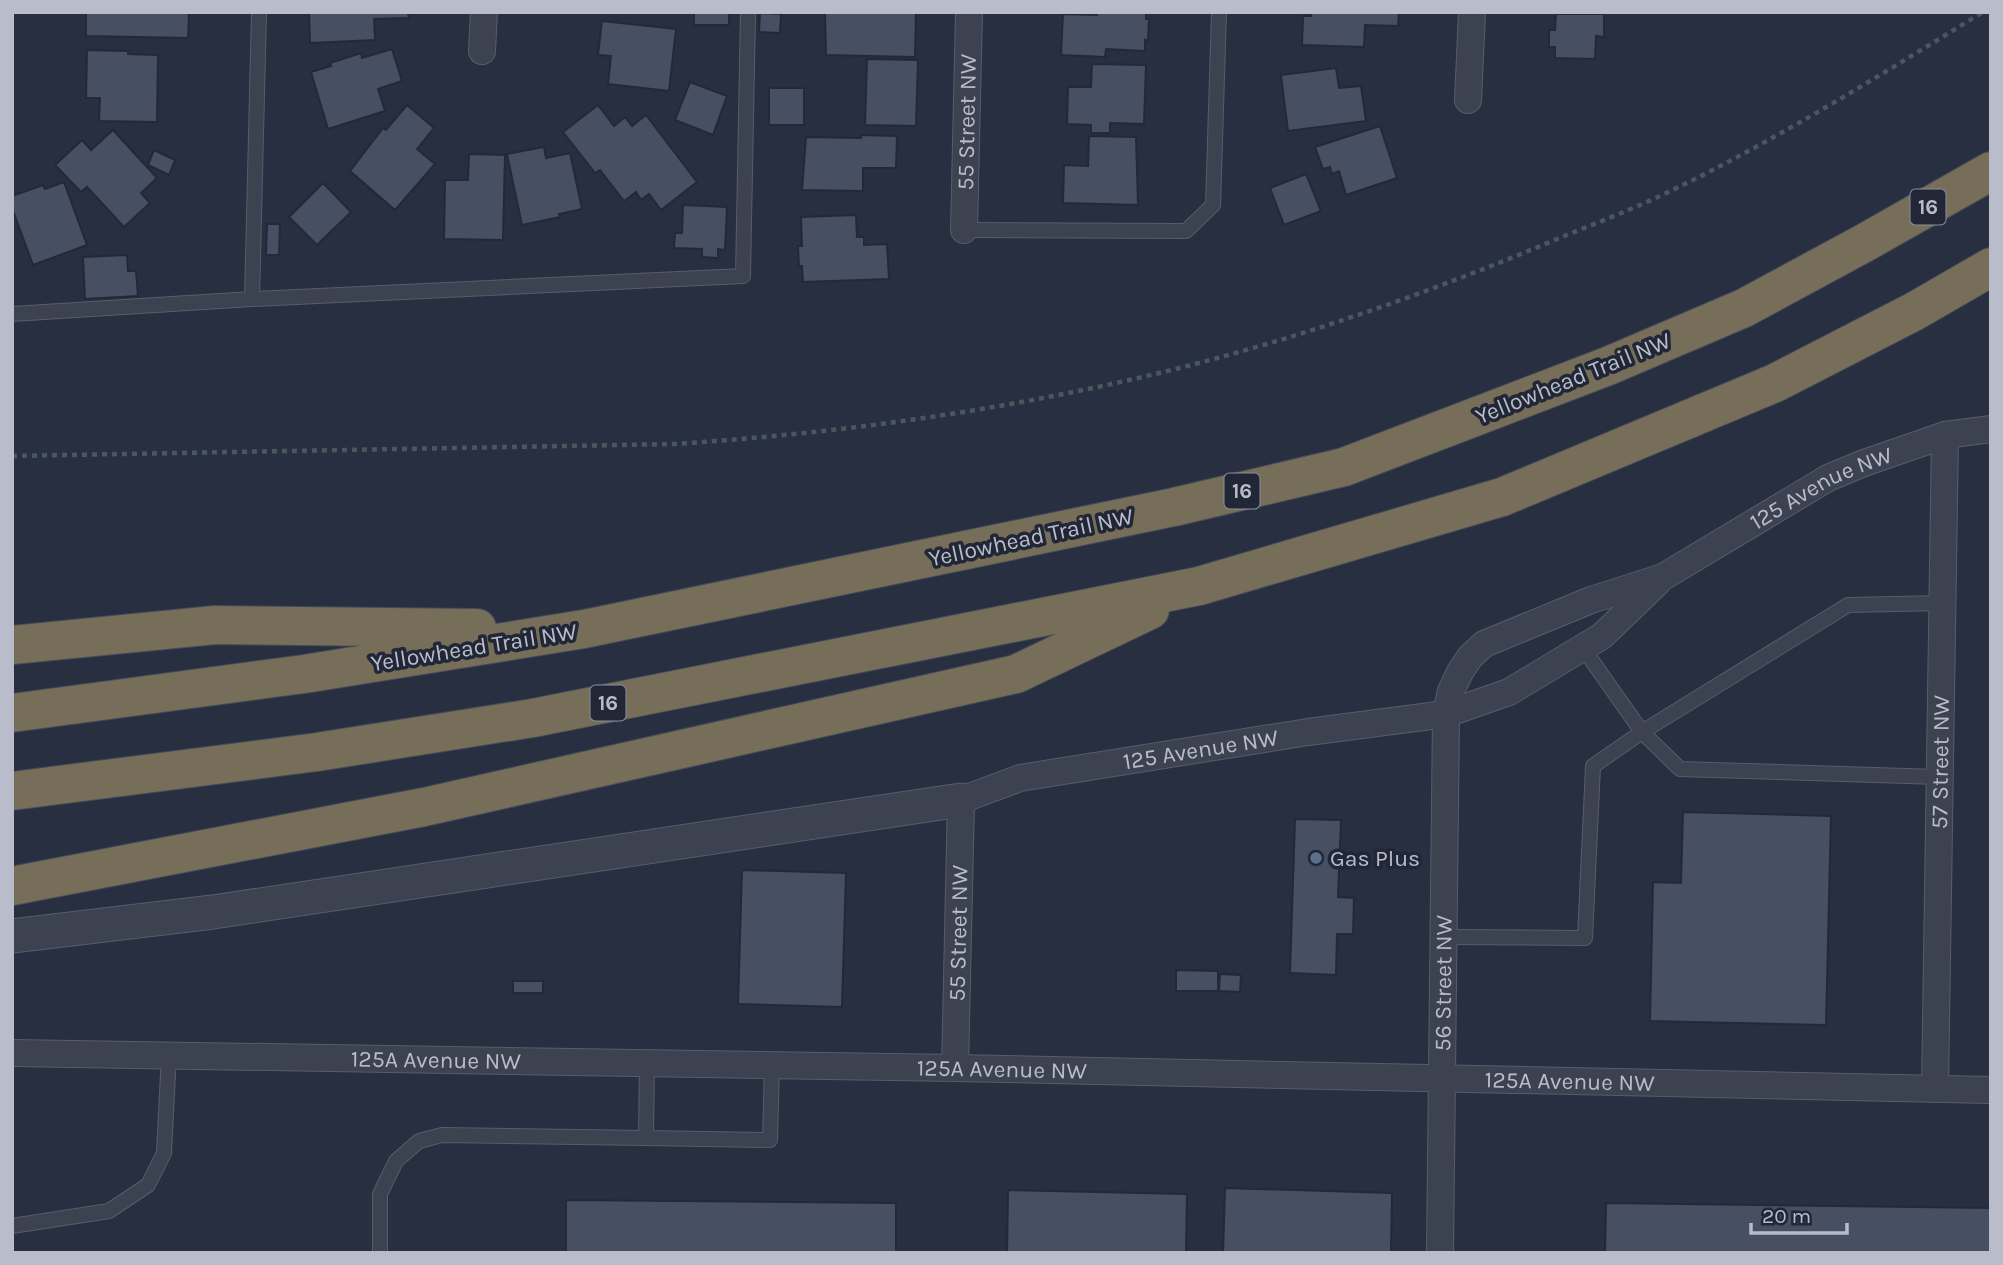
<svg xmlns="http://www.w3.org/2000/svg" width="2003" height="1265" viewBox="0 0 2003 1265" font-family="Karla,sans-serif">
<rect width="100%" height="100%" fill="#282f41"/>
<path fill="#474f62" stroke="#232938" stroke-width="2" d="M 86,12 L 189,12 L 188,38 L 86,36 Z
M 309,12 L 408,12 L 409,18 L 374,19 L 375,40 L 310,43 Z
M 694,12 L 729,12 L 729,25 L 694,25 Z
M 823,12 L 916,12 L 915,57 L 826,55 L 825,14 Z
M 1097,12 L 1146,12 L 1146,19 L 1149,19 L 1148,41 L 1145,40 L 1145,51 L 1106,49 L 1105,57 L 1061,55 L 1063,14 L 1097,15 Z
M 1311,12 L 1399,12 L 1398,26 L 1365,25 L 1364,47 L 1302,45 L 1303,16 L 1311,16 Z
M 760,13 L 781,14 L 780,33 L 759,32 Z
M 1556,14 L 1604,14 L 1604,37 L 1596,36 L 1595,59 L 1555,58 L 1555,47 L 1549,47 L 1549,30 L 1555,30 Z
M 602,21 L 676,29 L 669,91 L 608,84 L 611,56 L 598,55 Z
M 392,49 L 402,81 L 378,89 L 385,111 L 328,129 L 311,72 L 331,66 L 330,63 L 361,53 L 362,58 Z
M 87,50 L 128,51 L 128,54 L 158,55 L 157,122 L 99,121 L 100,98 L 86,98 Z
M 867,59 L 918,60 L 916,126 L 865,125 Z
M 1092,64 L 1146,65 L 1144,124 L 1110,123 L 1110,133 L 1091,133 L 1091,125 L 1067,124 L 1068,87 L 1091,87 Z
M 1336,68 L 1339,88 L 1361,86 L 1366,121 L 1288,131 L 1281,75 Z
M 690,82 L 727,96 L 713,135 L 675,120 Z
M 769,88 L 804,88 L 804,125 L 769,125 Z
M 407,105 L 434,128 L 417,149 L 435,164 L 395,210 L 350,171 L 383,128 L 386,130 Z
M 598,105 L 614,126 L 625,117 L 632,126 L 646,115 L 697,182 L 661,210 L 649,194 L 641,200 L 636,192 L 624,201 L 600,170 L 595,173 L 563,132 Z
M 1380,126 L 1397,178 L 1346,195 L 1339,171 L 1332,174 L 1330,167 L 1323,169 L 1315,147 Z
M 113,130 L 157,178 L 141,193 L 150,203 L 124,227 L 87,187 L 81,192 L 55,165 L 82,140 L 91,150 Z
M 861,135 L 897,136 L 896,168 L 863,168 L 863,191 L 802,190 L 806,137 L 861,138 Z
M 1089,136 L 1136,137 L 1138,205 L 1063,203 L 1064,165 L 1088,166 Z
M 544,147 L 546,158 L 570,153 L 582,209 L 559,214 L 560,217 L 522,225 L 507,154 Z
M 154,150 L 175,160 L 169,175 L 148,165 Z
M 469,154 L 505,155 L 503,240 L 444,239 L 445,180 L 468,180 Z
M 1306,174 L 1321,211 L 1284,225 L 1270,188 Z
M 64,182 L 87,245 L 33,265 L 12,208 L 12,196 L 43,185 L 45,189 Z
M 323,183 L 351,212 L 317,245 L 289,217 Z
M 683,205 L 727,207 L 725,250 L 718,249 L 718,258 L 702,257 L 702,249 L 674,248 L 675,233 L 682,233 Z
M 856,215 L 857,237 L 864,237 L 864,245 L 887,244 L 889,279 L 803,282 L 802,266 L 799,266 L 798,246 L 802,246 L 801,217 Z
M 267,224 L 280,224 L 279,255 L 266,255 Z
M 127,255 L 128,271 L 136,271 L 138,296 L 85,299 L 83,257 Z
M 1683,812 L 1831,816 L 1826,1025 L 1650,1021 L 1653,882 L 1681,883 Z
M 1295,819 L 1341,820 L 1338,897 L 1354,898 L 1353,934 L 1337,934 L 1336,975 L 1290,973 Z
M 742,870 L 846,873 L 842,1007 L 738,1004 Z
M 1176,970 L 1218,971 L 1218,991 L 1176,991 Z
M 1220,974 L 1241,975 L 1240,992 L 1219,991 Z
M 513,981 L 543,981 L 543,993 L 513,993 Z
M 1225,1188 L 1392,1193 L 1391,1253 L 1223,1253 Z
M 1008,1190 L 1187,1194 L 1186,1253 L 1007,1253 Z
M 566,1200 L 896,1203 L 896,1253 L 566,1253 Z
M 1606,1203 L 1991,1208 L 1991,1253 L 1605,1253 Z"/>
<g fill="none" stroke-linecap="round" stroke-linejoin="round">
<g stroke="#575d6b" stroke-width="16">
<path id="service" d="M 964,230 L 1186,231 L 1213,205 L 1219,12
M 252,299 L 259,12
M 12,314 L 252,299 L 743,276 L 748,12
M 1583,648 L 1642,732 L 1680,769 L 1939,777
M 1444,937 L 1585,938 L 1593,766 L 1642,732 L 1848,605 L 1942,603
M 646,1138 L 770,1140 L 772,1065
M 12,1226 L 109,1211 L 148,1185 L 164,1153 L 169,1054
M 380,1253 L 380,1194 L 396,1161 L 419,1141 L 442,1135 L 646,1138 L 647,1062"/>
</g>
<g stroke="#575d6b" stroke-width="28">
<g id="minor">
<path d="M 482,51 L 484,12"/>
<path d="M 1468,100 L 1472,12"/>
<path id="s1" d="M 964,230 L 969,12"/>
<path id="s2" d="M 12,1053 L 955,1068 L 1991,1090"/>
<path id="s3" d="M 955,1068 L 961,800 L 1020,778 L 1308,732 L 1446,714 L 1509,692 L 1602,636 L 1657,583"/>
<path id="s4" d="M 1935,1089 L 1945,435"/>
<path id="s5" d="M 1440,1253 L 1446,714 L 1451,691 L 1460,672 L 1470,657 L 1484,644 L 1591,600 L 1663,577 L 1828,478 L 1864,463 L 1945,435 L 1991,429"/>
</g>
</g>
<g stroke="#575d6b" stroke-width="35">
<path id="tertiary" d="M 12,936 L 213,912 L 961,800"/>
</g>
<g stroke="#444a58" stroke-width="40">
<path id="motorway" d="M 12,645 L 215,625 L 477,628
M 12,713 L 304,674 L 584,629 L 1174,507 L 1344,467 L 1608,366 L 1744,308 L 1866,242 L 1991,171
M 12,791 L 317,752 L 533,718 L 1199,586 L 1502,497 L 1775,383 L 1915,311 L 1991,267
M 12,886 L 424,807 L 1016,674 L 1150,610"/>
</g>
<path stroke="#48595e" stroke-width="4.5" stroke-dasharray="5 5" stroke-linecap="butt" d="M 12,456 L 674,444 C 830,434 986,413 1138,378 C 1281,345 1422,296 1557,239 C 1591,225 1626,212 1660,196 C 1772,143 1877,77 1983,12"/>
<use href="#service" stroke="#3c4250" stroke-width="14"/>
<use href="#minor" stroke="#3c4250" stroke-width="26"/>
<use href="#tertiary" stroke="#3c4250" stroke-width="33"/>
<use href="#motorway" stroke="#766e59" stroke-width="38"/>
</g>
<circle fill="#5c6f8a" stroke="#212736" stroke-width="2.5" cx="1316" cy="858" r="7"/>
<g text-anchor="middle" stroke-width="7" stroke-linejoin="round" paint-order="stroke">
<g fill="#212736" stroke="#8b909e" stroke-width="2">
<rect x="1910.5" y="189.5" width="35" height="35" rx="5"/>
<rect x="1224.5" y="473.5" width="35" height="35" rx="5"/>
<rect x="590.5" y="685.5" width="35" height="35" rx="5"/>
</g>
<g font-size="21" font-weight="bold" fill="#b9bdcb">
<text x="1928" y="214">16</text>
<text x="1242" y="498">16</text>
<text x="608" y="710">16</text>
</g>
<g font-size="23" fill="#b9bdcb" stroke="#212736">
<text dy="8" stroke="none"><textPath href="#s1" startOffset="108">55 Street NW</textPath></text>
<text transform="translate(1573 378) rotate(-22)" y="8">Yellowhead Trail NW</text>
<text dy="8" stroke="none"><textPath href="#s5" startOffset="994">125 Avenue NW</textPath></text>
<text transform="translate(1031 537) rotate(-12)" y="8">Yellowhead Trail NW</text>
<text transform="translate(474 647) rotate(-9)" y="8">Yellowhead Trail NW</text>
<text dy="8" stroke="none"><textPath href="#s3" startOffset="514">125 Avenue NW</textPath></text>
<text dy="8" stroke="none"><textPath href="#s4" startOffset="327">57 Street NW</textPath></text>
<text dy="8" stroke="none"><textPath href="#s3" startOffset="135">55 Street NW</textPath></text>
<text dy="8" stroke="none"><textPath href="#s5" startOffset="270">56 Street NW</textPath></text>
<text dy="8" stroke="none"><textPath href="#s2" startOffset="424">125A Avenue NW</textPath></text>
<text dy="8" stroke="none"><textPath href="#s2" startOffset="990">125A Avenue NW</textPath></text>
<text dy="8" stroke="none"><textPath href="#s2" startOffset="1558">125A Avenue NW</textPath></text>
</g>
<g font-size="23" fill="#b9bdcb" stroke="#212736" text-anchor="start">
<text x="1330" y="866">Gas Plus</text>
</g>
</g>
<rect width="2003" height="1265" fill="none" stroke="#b9bdcb" stroke-width="28"/>
<path d="M1751 1223v10h96v-10" fill="none" stroke="#b9bdcb" stroke-width="3.5"/>
<text x="1762" y="1223" font-size="21" fill="#b9bdcb" stroke="#212736" stroke-width="5" paint-order="stroke">20 m</text>
</svg>
